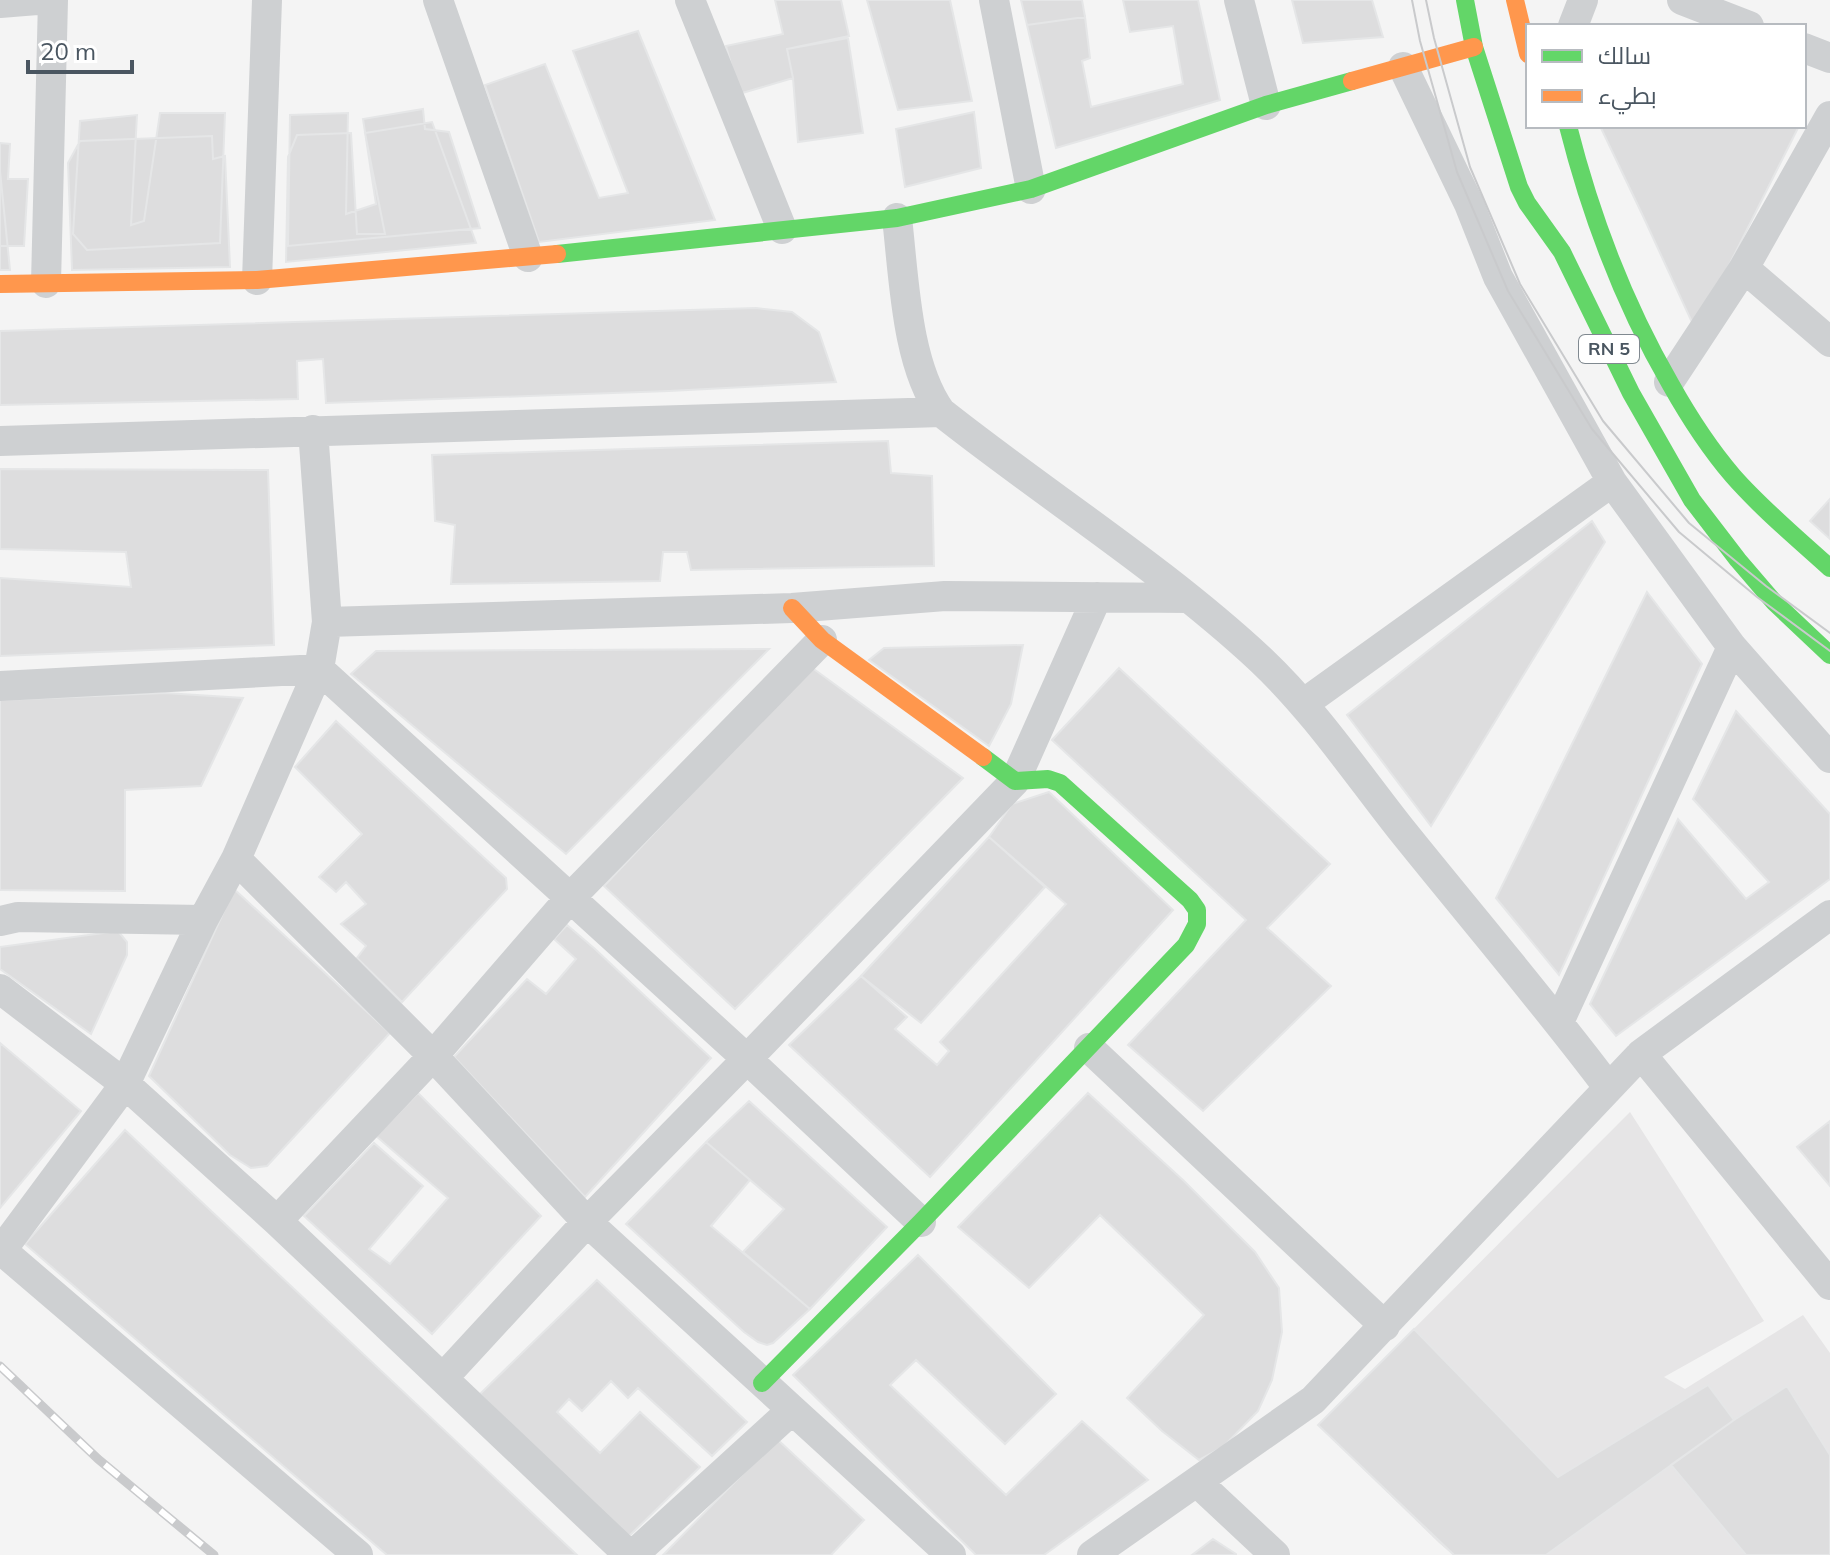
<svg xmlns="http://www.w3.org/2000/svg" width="1830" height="1555" viewBox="0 0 1830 1555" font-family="Mulish,Cairo,sans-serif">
<rect width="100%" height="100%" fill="#f4f4f4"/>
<path fill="#e6e5e6" d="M 1630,1112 L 1764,1321 L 1664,1377 L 1685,1389 L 1803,1315 L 1830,1353 L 1830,1555 L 1453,1555 L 1439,1543 L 1318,1425 Z"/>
<path fill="#ddddde" stroke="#e5e6e7" stroke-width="2" d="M 775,0 L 841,0 L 849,36 L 787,49 L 793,78 L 739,94 L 726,46 L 783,34 Z
M 867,0 L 950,0 L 972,101 L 898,110 Z
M 1021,0 L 1082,0 L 1085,17 L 1027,25 Z
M 1123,0 L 1198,0 L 1220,100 L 1056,148 L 1027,25 L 1085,17 L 1090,58 L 1082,61 L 1091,107 L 1183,84 L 1173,26 L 1130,32 Z
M 1292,0 L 1372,0 L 1383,37 L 1303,43 Z
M 638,31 L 715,220 L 539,242 L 485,85 L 545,64 L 599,198 L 628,193 L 573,51 Z
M 848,38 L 863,133 L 798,142 L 793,78 L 787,49 Z
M 423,109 L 425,129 L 449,132 L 480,228 L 288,246 L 290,115 L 348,113 L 346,214 L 376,204 L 363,119 Z
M 974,112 L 981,168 L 905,187 L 896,129 Z
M 160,113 L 225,113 L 220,243 L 87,250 L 73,234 L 80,121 L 137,115 L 131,225 L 144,221 Z
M 432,122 L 476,243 L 286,262 L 288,157 L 297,135 L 351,133 L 357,234 L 385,234 L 365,133 Z
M 1600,126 L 1799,126 L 1696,331 L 1643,216 Z
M 212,136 L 213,159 L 225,156 L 230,267 L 72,270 L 68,163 L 80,141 Z
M 0,143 L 10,144 L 8,179 L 28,179 L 24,246 L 0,246 Z
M 0,171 L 10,270 L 0,270 Z
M 756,308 L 792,312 L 819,332 L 836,382 L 669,391 L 326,403 L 323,359 L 297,361 L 298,399 L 0,405 L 0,331 Z
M 888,441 L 891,473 L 932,476 L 934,566 L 691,570 L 687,552 L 663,552 L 660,581 L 451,584 L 455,525 L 435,521 L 432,455 Z
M 0,469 L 268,470 L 274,645 L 0,656 L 0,578 L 131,587 L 126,552 L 0,549 Z
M 1830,499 L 1830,539 L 1810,521 Z
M 1592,521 L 1605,542 L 1431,826 L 1347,715 Z
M 1647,592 L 1702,664 L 1559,975 L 1496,898 Z
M 1023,645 L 1011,704 L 989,746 L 869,660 L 884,648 Z
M 769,649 L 566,854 L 351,674 L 376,651 Z
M 811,667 L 963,778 L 735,1009 L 604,886 Z
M 1119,668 L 1330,864 L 1267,928 L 1331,986 L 1203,1111 L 1128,1045 L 1246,920 L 1052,740 Z
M 165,693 L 243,698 L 201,786 L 125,790 L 125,891 L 0,890 L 0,700 Z
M 1736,711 L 1830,814 L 1830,879 L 1616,1036 L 1590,1004 L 1678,819 L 1746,899 L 1769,882 L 1693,799 Z
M 336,721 L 506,878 L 507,889 L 402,1002 L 357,958 L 366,946 L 341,924 L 366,904 L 346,882 L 336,892 L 319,877 L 362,834 L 295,767 Z
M 1049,792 L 1173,910 L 930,1177 L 789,1045 L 861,976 L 907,1017 L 895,1029 L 937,1065 L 949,1051 L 940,1042 L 1066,904 L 989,837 L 1012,804 Z
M 989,837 L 1045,887 L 921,1023 L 861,976 Z
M 234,889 L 390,1033 L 267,1166 L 251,1168 L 230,1155 L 149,1076 Z
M 567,925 L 595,949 L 711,1058 L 585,1197 L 454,1057 L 527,979 L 546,994 L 576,959 L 554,939 Z
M 118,931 L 127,942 L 127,955 L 91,1034 L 0,969 L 0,947 Z
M 0,1043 L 81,1111 L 0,1208 Z
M 418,1093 L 541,1216 L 432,1334 L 304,1216 L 374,1143 L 423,1186 L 369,1249 L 390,1264 L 448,1198 L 376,1136 Z
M 1088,1093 L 1184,1181 L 1255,1252 L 1279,1288 L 1282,1332 L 1272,1380 L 1258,1411 L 1223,1447 L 1199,1460 L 1162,1431 L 1127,1398 L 1204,1315 L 1100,1215 L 1029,1288 L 958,1227 Z
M 749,1101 L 887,1227 L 810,1309 L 743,1252 L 784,1209 L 706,1142 Z
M 1830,1121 L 1830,1186 L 1797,1147 Z
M 125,1130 L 577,1555 L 387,1555 L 25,1244 Z
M 706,1142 L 750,1180 L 711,1226 L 810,1309 L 773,1343 L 767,1345 L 758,1342 L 744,1332 L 626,1224 Z
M 918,1255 L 1056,1394 L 1005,1444 L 916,1360 L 890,1385 L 1006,1495 L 1082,1421 L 1148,1480 L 1044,1555 L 976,1555 L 793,1375 Z
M 597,1280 L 747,1422 L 712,1456 L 638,1388 L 628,1398 L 611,1381 L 582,1411 L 569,1399 L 557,1412 L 600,1453 L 640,1412 L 700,1467 L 625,1540 L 480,1394 Z
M 1414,1329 L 1558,1477 L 1708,1385 L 1734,1420 L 1546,1555 L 1454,1555 L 1318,1425 Z
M 1787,1386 L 1830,1455 L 1830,1555 L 1746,1555 L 1671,1465 L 1734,1420 Z
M 777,1439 L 864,1520 L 831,1555 L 663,1555 Z
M 1213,1539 L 1236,1554 L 1236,1555 L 1192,1555 Z"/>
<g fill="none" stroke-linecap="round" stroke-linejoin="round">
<path stroke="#ced0d2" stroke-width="30" d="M 438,0 L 528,257
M 690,0 L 782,229
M 994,0 L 1031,189
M 1239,0 L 1266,105
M 1682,0 L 1749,26
M 0,3 L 37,0
M 1573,26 L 1583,0
M 1804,48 L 1830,58
M 1403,67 L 1469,204 L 1498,277 L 1612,482 L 1732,647 L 1830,758
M 897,218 C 904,277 906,364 941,412 C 1047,496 1162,568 1261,660 C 1314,710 1355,771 1400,828 C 1469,914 1541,998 1608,1087
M 1744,268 L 1830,342
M 257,280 L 267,0
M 46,283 L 53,0
M 1669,382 L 1744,268 L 1830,116
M 313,430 L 327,622 L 319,669 L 747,1059 L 921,1222
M 0,441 L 941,412
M 327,622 L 792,608 L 945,596 L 1188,598
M 0,686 L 319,669 L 236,859 L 203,920 L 125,1084 L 1,1251
M 1303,704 L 1612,482
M 236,859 L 433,1056 L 587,1222 L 951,1555
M 0,921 L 18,917 L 203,920
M 0,989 L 125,1084 L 277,1221 L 629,1555
M 1559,1022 L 1732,647
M 1089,1048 L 1385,1326
M 1641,1054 L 1830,1285
M 277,1221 L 433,1056 L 570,898 L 822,640
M 0,1249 L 358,1555
M 443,1378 L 587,1222 L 747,1059 L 1015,781 L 1097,597
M 1197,1482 L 1275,1555
M 633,1555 L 792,1410
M 1092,1555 L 1313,1400 L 1641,1054 L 1830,915"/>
<path stroke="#63d668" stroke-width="18" d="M 1465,0 L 1474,47 L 1519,187 L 1527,203 L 1562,252 L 1631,393 L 1692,500 L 1738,560 L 1774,602 L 1830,655
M 1568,126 C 1591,217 1624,304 1671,385 C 1689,417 1709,448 1733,476 C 1762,509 1797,538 1830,568
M 557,254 L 897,218 L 1031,189 L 1266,105 L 1352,81
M 762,1383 L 921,1222 L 1186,945 L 1197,924 L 1197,910 L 1190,900 L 1060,783 L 1048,779 L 1015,781 L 983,757"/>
<path stroke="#ff974d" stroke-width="18" d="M 1515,0 L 1528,54
M 1352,81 L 1474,47
M 0,284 L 257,280 L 557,254
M 792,608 L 822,640 L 983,757"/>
<path stroke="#c9cacc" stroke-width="2" d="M 1412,0 L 1420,41 L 1457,172 L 1508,291 L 1592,429 L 1679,532 L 1757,597 L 1830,651
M 1426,0 L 1434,38 L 1470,167 L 1520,284 L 1603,421 L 1689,523 L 1766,586 L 1830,633"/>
<g stroke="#c9cacc" stroke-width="9">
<path id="rail" d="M 0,1366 L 98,1459 L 214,1555"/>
</g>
<use href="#rail" stroke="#fff" stroke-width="6" stroke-dasharray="18" stroke-linecap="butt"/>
</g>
<g text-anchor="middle" stroke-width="6" stroke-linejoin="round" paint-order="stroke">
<rect fill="#fff" stroke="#808990" stroke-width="2" x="1579" y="335" width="60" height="28" rx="6"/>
<g font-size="18" font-weight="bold" fill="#4a5661">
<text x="1609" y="355">RN 5</text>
</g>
</g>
<rect x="1526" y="24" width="280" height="104" fill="#ffffff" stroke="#b7bbc0" stroke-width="2"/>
<rect x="1542" y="50" width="40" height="12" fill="#63d668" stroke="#b7bbc0" stroke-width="2"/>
<text x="1598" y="64" font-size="24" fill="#4a5661">سالك</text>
<rect x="1542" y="90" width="40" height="12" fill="#ff974d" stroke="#b7bbc0" stroke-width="2"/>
<text x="1598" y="104" font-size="24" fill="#4a5661">بطيء</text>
<path d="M28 60v12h104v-12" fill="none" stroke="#4a5661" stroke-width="4"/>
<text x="40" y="60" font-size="24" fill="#4a5661" stroke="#ffffff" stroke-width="6" paint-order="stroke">20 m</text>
</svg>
